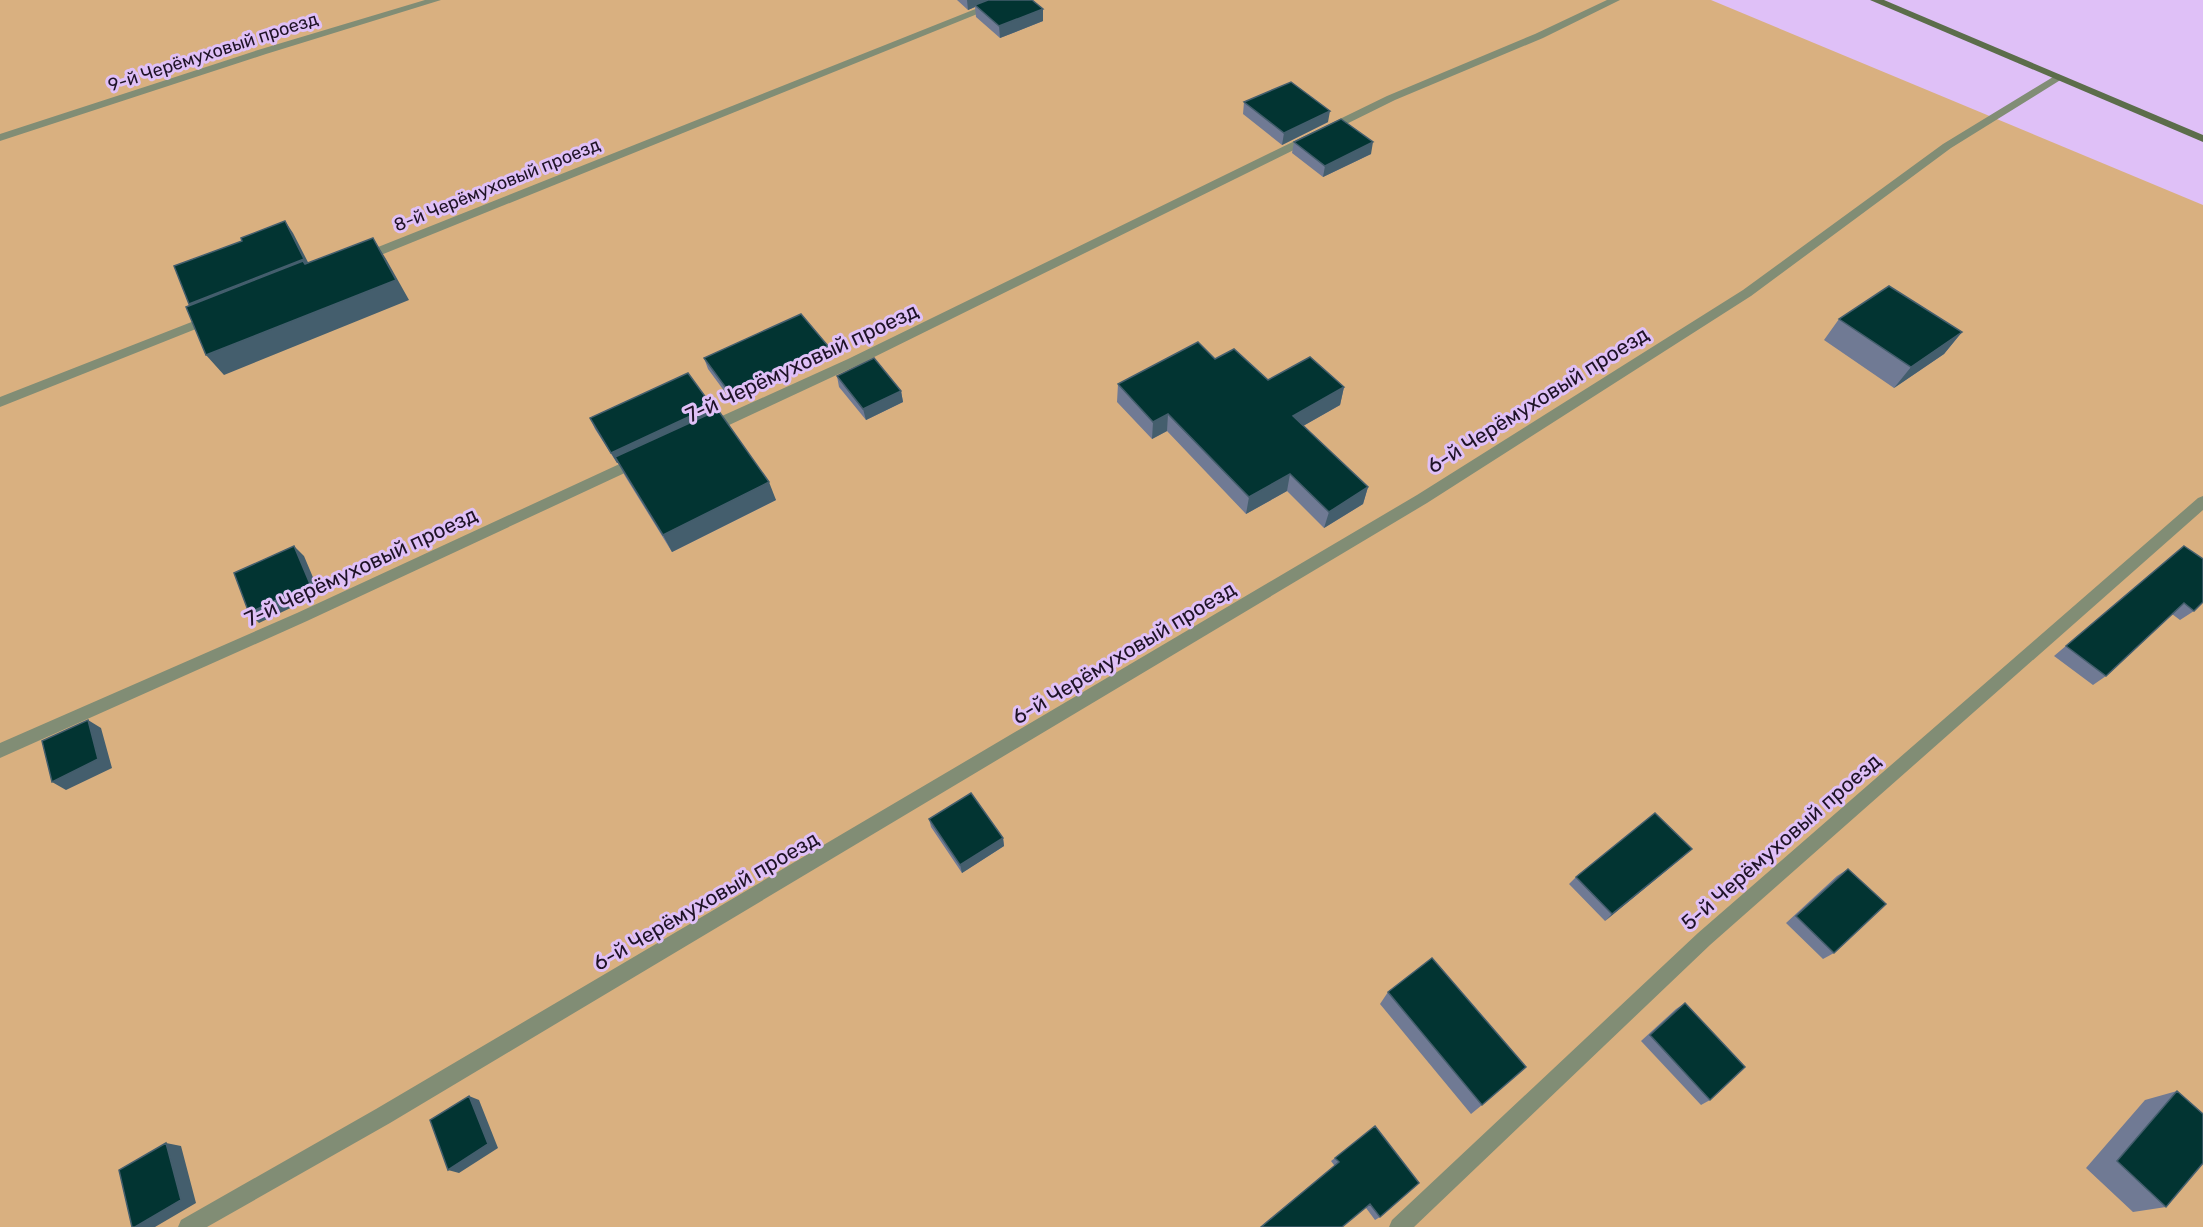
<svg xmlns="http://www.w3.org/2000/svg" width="2203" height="1227" viewBox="0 0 2203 1227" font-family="Rubik,sans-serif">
<rect width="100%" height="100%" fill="#dfc0f7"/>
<path fill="#d9b080" d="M 0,0 L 1711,0 L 2203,205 L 2203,1227 L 0,1227 Z"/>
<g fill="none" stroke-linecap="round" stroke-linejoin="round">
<path fill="#818d75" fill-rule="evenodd" d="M 425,0 L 441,0 L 266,54 L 0,141 L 0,134 L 258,50 Z
M 998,0 L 1012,0 L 366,261 L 358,261 L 356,258 L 358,255 Z
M 1607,0 L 1620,0 L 1543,38 L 1395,100 L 858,365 L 712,433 L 702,433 L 700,429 L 702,425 L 848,359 L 1387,96 L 1535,34 Z
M 2058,74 L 2063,77 L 2062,79 L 1951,148 L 1751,296 L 1427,503 L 390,1123 L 207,1227 L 178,1227 L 181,1220 L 376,1109 L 1417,495 L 1743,290 L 1943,144 Z
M 212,314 L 218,318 L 216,321 L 0,407 L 0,397 Z
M 639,455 L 644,456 L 646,460 L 644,464 L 307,621 L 0,758 L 0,743 L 297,613 Z
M 2203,496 L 2203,510 L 1710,945 L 1414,1227 L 1389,1227 L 1392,1220 L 1698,933 L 2198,498 Z"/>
<path fill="#5c6d4b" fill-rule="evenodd" d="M 1870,0 L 1884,0 L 2203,135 L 2203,142 Z"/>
</g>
<path fill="#707a94" d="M 957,0 L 1032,0 L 1043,21 L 1000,38 L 976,17 L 975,7 L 968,10 Z
M 1244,102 L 1328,122 L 1282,145 L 1243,114 Z
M 1294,142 L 1371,154 L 1323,177 L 1292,153 Z
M 1839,319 L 1962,332 L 1944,354 L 1894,388 L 1824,340 Z
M 831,357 L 733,403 L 708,369 L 704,358 Z
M 1215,359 L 1268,380 L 1344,387 L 1340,405 L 1303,426 L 1368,487 L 1363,504 L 1324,528 L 1287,491 L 1246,514 L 1167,431 L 1152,439 L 1117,402 L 1118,384 Z
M 837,376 L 901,391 L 903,402 L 866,420 L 839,387 Z
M 712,406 L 714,412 L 776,500 L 672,552 L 625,476 L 618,463 L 617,463 L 595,429 L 590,418 Z
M 2184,546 L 2194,611 L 2180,620 L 2172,614 L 2106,676 L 2093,685 L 2054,656 Z
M 929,819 L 1003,838 L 1004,846 L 962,873 L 931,827 Z
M 1684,856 L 1605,921 L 1569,884 L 1576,877 Z
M 1848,869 L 1834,953 L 1823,959 L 1786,923 L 1837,876 Z
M 1388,992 L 1482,1105 L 1471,1114 L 1380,1004 Z
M 1685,1003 L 1710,1100 L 1701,1105 L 1641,1041 L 1676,1009 Z
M 2177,1091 L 2166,1207 L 2133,1212 L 2086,1168 L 2145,1100 Z
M 1335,1158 L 1380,1217 L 1375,1220 L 1331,1161 Z"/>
<path fill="#445e6d" d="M 967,0 L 992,0 L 975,5 L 975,7 L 968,10 Z
M 1043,9 L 1043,21 L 1000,38 L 999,26 Z
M 1330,111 L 1328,122 L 1282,145 L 1284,133 Z
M 1373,142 L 1371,154 L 1323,177 L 1325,166 Z
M 285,221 L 293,233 L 312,270 L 199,316 L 189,304 Z
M 373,238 L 386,259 L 409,300 L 224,375 L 206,355 Z
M 1962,332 L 1944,354 L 1894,388 L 1911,367 Z
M 828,346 L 831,357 L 733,403 L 729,392 Z
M 1344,387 L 1340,405 L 1289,434 L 1293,416 Z
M 901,391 L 903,402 L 866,420 L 863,409 Z
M 712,406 L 716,417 L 615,457 L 618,463 L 617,463 L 611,453 Z
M 1168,414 L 1167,431 L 1152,439 L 1153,422 Z
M 1290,474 L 1287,491 L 1246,514 L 1249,497 Z
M 769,482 L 776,500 L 672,552 L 663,535 Z
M 1368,487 L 1363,504 L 1324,528 L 1329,512 Z
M 294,546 L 304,556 L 320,594 L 259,623 L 249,613 Z
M 88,720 L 101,728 L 112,768 L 66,790 L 52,782 Z
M 1003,838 L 1004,846 L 962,873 L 960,865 Z
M 1692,849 L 1684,856 L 1605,921 L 1612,914 Z
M 469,1096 L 479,1100 L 498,1148 L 459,1173 L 448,1170 Z
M 166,1143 L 181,1146 L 196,1203 L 155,1227 L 135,1227 Z"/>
<path fill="#023432" stroke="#445e6d" stroke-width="1.5" d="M 988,0 L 1032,0 L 1043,9 L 999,26 L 975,5 Z
M 1291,82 L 1330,111 L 1284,133 L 1244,102 Z
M 1341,119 L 1373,142 L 1325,166 L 1294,142 Z
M 285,221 L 304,259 L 189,304 L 174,266 L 242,241 L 241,238 Z
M 373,238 L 396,280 L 206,355 L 186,307 L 303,261 L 305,264 Z
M 1889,286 L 1962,332 L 1911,367 L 1839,319 Z
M 801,314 L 828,346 L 729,392 L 704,358 Z
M 1198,342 L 1215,359 L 1234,349 L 1268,380 L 1310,357 L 1344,387 L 1293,416 L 1368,487 L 1329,512 L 1290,474 L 1249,497 L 1168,414 L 1153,422 L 1118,384 Z
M 874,358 L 901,391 L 863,409 L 837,376 Z
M 688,373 L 712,406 L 611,453 L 590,418 Z
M 718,410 L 769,482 L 663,535 L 615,457 Z
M 294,546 L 310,584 L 249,613 L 234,573 Z
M 2184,546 L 2203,559 L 2203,602 L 2194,611 L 2184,603 L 2106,676 L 2066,646 Z
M 88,720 L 98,759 L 52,782 L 42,741 Z
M 971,793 L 1003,838 L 960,865 L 929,819 Z
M 1655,813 L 1692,849 L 1612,914 L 1576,877 Z
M 1848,869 L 1886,904 L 1834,953 L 1796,916 Z
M 1432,958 L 1526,1067 L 1482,1105 L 1388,992 Z
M 1685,1003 L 1745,1067 L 1710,1100 L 1650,1035 Z
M 2177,1091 L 2203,1114 L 2203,1163 L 2166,1207 L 2117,1161 Z
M 469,1096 L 488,1144 L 448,1170 L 430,1120 Z
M 1375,1126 L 1419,1183 L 1380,1217 L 1370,1204 L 1342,1227 L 1261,1227 L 1339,1162 L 1335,1158 Z
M 166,1143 L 181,1200 L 135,1227 L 132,1227 L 119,1170 Z"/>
<g text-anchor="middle" stroke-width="6" stroke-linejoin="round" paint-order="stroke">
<g font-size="18" fill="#1f1327" stroke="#dfc0f7">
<text transform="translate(213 52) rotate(-18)" y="6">9-й Черёмуховый проезд</text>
<text transform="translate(497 185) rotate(-22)" y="6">8-й Черёмуховый проезд</text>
</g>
<g font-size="21" fill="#1f1327" stroke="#dfc0f7">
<text transform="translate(802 363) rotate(-25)" y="7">7-й Черёмуховый проезд</text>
<text transform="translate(1538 400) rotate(-32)" y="7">6-й Черёмуховый проезд</text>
<text transform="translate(361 567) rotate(-25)" y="7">7-й Черёмуховый проезд</text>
<text transform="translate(1124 653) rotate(-31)" y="7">6-й Черёмуховый проезд</text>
<text transform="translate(1781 842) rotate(-41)" y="7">5-й Черёмуховый проезд</text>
<text transform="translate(706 901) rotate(-30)" y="7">6-й Черёмуховый проезд</text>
</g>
</g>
</svg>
